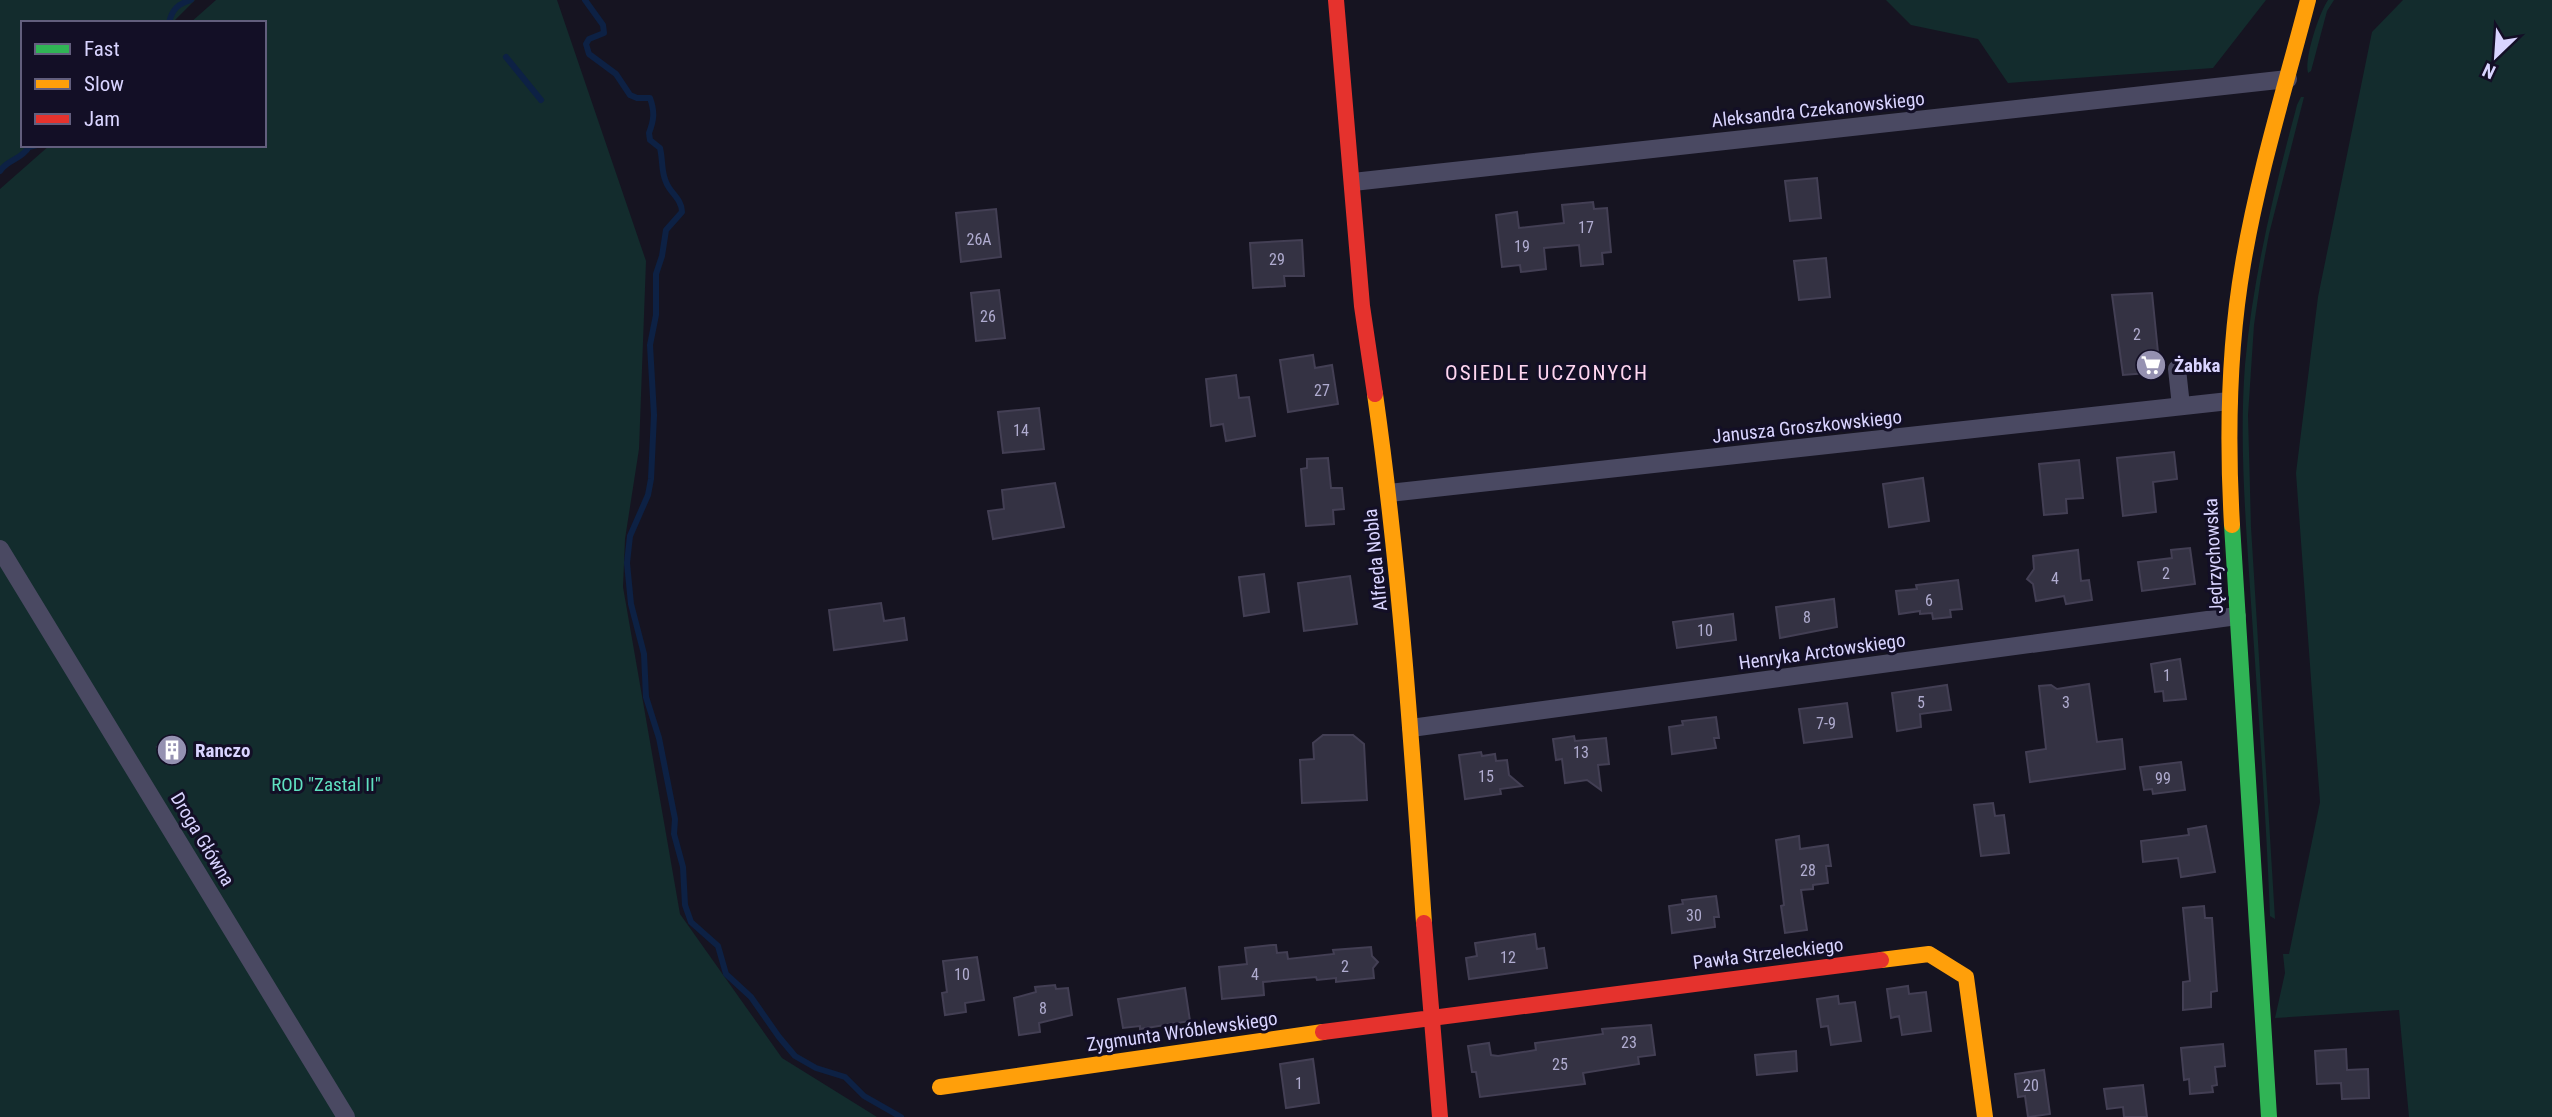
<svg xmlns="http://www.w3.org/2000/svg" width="2552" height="1117" viewBox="0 0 2552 1117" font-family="'Roboto Condensed',sans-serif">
<rect width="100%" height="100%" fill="#161421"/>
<path fill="#132c2d" d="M 0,0 L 195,0 L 172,23 L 23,23 L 23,145 L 32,145 L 0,170 Z
M 216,0 L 557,0 L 646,261 L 639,449 L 625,539 L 623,587 L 680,914 L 782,1058 L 877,1117 L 0,1117 L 0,189 L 50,145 L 264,145 L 264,23 L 190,23 Z
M 1886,0 L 2266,0 L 2213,68 L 2008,83 L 1978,39 L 1911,25 Z
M 2328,0 L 2334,0 L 2327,11 L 2311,71 L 2308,73 C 2304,59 2319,13 2328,0 Z
M 2403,0 L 2552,0 L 2552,1117 L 2409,1117 L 2399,1010 L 2275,1018 L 2285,973 L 2283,954 L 2289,954 L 2320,802 L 2296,473 L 2318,297 L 2372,32 Z
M 2301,97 L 2304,97 L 2269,234 L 2261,277 L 2254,325 L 2248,415 L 2251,527 L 2275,919 L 2270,916 C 2266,811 2258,707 2251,603 C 2246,524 2239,444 2245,365 C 2253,276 2274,191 2297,105 Z"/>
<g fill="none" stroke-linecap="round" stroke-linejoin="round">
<path stroke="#0d2144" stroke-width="6" d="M 585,0 L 603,25 L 604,33 L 589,39 L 586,44 L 589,54 L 616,74 L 630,95 L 637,98 L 650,98 C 655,112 654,120 649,133 L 650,140 L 660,148 C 663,160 661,171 666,182 C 670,193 682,199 682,212 L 666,230 L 662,256 L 656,274 L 656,315 L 650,345 L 654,415 L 651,479 L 648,495 L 630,536 L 627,563 L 631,604 L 644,654 L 646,697 L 659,738 L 675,819 L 674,834 L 683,867 L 685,905 L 691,922 L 718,946 L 726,974 L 751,997 L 779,1037 L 795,1056 L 816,1068 L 845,1077 L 864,1096 L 901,1117
M 169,23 C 172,9 178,4 191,0
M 506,57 L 541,100
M 0,171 C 8,159 21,160 29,147 L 37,145"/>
</g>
<path fill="#343243" stroke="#433f54" stroke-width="2" d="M 1817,178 L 1821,218 L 1790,221 L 1785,181 Z
M 1593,202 L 1594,209 L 1607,208 L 1611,252 L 1602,253 L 1603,264 L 1581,266 L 1579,245 L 1544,248 L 1546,269 L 1521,272 L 1520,265 L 1502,267 L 1496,215 L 1517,212 L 1519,228 L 1564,223 L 1562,205 Z
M 996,209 L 1001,257 L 961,262 L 956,213 Z
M 1302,240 L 1304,276 L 1284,276 L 1285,286 L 1253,288 L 1250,243 Z
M 1826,258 L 1830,297 L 1799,300 L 1794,261 Z
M 999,290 L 1005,338 L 976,341 L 971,293 Z
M 2152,293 L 2160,372 L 2123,375 L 2112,295 Z
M 1313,355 L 1315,368 L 1332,365 L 1338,404 L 1288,412 L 1280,360 Z
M 1236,375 L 1239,398 L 1249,397 L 1255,436 L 1226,441 L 1223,424 L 1211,426 L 1206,379 Z
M 1039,408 L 1044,449 L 1003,453 L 998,412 Z
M 2174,452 L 2177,479 L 2153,482 L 2156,512 L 2123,516 L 2117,458 Z
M 1328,458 L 1331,488 L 1342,488 L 1344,509 L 1333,510 L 1334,524 L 1306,526 L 1301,469 L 1307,468 L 1307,459 Z
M 2079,460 L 2083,498 L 2066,499 L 2067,513 L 2044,515 L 2039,464 Z
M 1923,478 L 1929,521 L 1889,527 L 1883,484 Z
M 1055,483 L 1064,527 L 993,539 L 988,511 L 1004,509 L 1002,490 Z
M 2190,548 L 2195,584 L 2142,591 L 2138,562 L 2172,558 L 2171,550 Z
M 2078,550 L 2081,581 L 2089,580 L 2092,600 L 2066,604 L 2064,596 L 2036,601 L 2033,584 L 2027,579 L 2034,569 L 2033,556 Z
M 1264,574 L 1269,612 L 1244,616 L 1239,577 Z
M 1350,576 L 1357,624 L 1304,631 L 1298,583 Z
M 1958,580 L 1962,609 L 1950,610 L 1951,617 L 1933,619 L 1932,613 L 1920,614 L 1920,611 L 1899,614 L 1896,591 L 1917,589 L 1916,585 Z
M 1834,599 L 1837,627 L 1780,638 L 1776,607 Z
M 881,603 L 884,621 L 904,618 L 907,640 L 834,650 L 829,610 Z
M 1733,614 L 1736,640 L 1677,648 L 1673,622 Z
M 2180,659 L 2186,699 L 2164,701 L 2163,691 L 2155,692 L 2151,664 Z
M 2089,684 L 2097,742 L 2122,739 L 2125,769 L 2030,782 L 2026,752 L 2046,749 L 2039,686 L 2051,685 L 2057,689 Z
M 1947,685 L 1951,710 L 1920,714 L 1921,727 L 1897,731 L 1892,693 Z
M 1847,703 L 1852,737 L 1804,743 L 1799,709 Z
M 1716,717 L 1719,738 L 1714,738 L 1716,748 L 1672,754 L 1669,727 L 1683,725 L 1682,721 Z
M 1323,735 L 1353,735 L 1364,744 L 1367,800 L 1302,803 L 1300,760 L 1314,759 L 1313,743 Z
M 176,736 L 186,753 L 167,764 L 157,747 Z
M 1574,736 L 1575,741 L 1606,738 L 1609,764 L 1598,765 L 1601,790 L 1587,780 L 1565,783 L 1562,759 L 1556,760 L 1553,739 Z
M 1481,752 L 1482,756 L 1495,754 L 1496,761 L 1507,760 L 1509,775 L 1522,786 L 1500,789 L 1501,794 L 1465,799 L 1459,755 Z
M 2181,762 L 2185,790 L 2153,794 L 2152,789 L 2144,790 L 2140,767 Z
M 1993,803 L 1995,816 L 2004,815 L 2009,853 L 1981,856 L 1974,805 Z
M 2206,826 L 2215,872 L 2181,877 L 2178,858 L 2143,862 L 2141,841 L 2189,835 L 2188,829 Z
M 1799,836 L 1800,849 L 1828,845 L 1831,866 L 1826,866 L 1828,883 L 1813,885 L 1813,889 L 1801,890 L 1807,930 L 1785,933 L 1781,906 L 1784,905 L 1776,840 Z
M 1716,896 L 1719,917 L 1714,917 L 1715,927 L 1672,933 L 1669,906 L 1683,904 L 1682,900 Z
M 2204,906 L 2205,918 L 2212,918 L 2217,991 L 2211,992 L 2211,1007 L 2183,1010 L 2183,982 L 2190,981 L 2183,908 Z
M 1535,934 L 1537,949 L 1544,948 L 1547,968 L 1469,979 L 1466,958 L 1477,956 L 1475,943 Z
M 1273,945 L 1276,945 L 1277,953 L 1287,952 L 1288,959 L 1334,954 L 1333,950 L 1371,947 L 1372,956 L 1378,962 L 1373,968 L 1374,978 L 1336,982 L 1336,978 L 1317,980 L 1316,977 L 1263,982 L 1264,995 L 1222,999 L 1219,967 L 1247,964 L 1245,948 Z
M 977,957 L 984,1000 L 965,1003 L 966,1012 L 945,1015 L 942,993 L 947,992 L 943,961 Z
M 1055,985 L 1056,989 L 1068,988 L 1072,1015 L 1039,1023 L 1040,1032 L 1019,1035 L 1014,998 L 1036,992 L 1035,987 Z
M 1908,986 L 1909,994 L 1926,992 L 1931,1031 L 1902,1035 L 1899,1016 L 1891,1018 L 1887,989 Z
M 1185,988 L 1190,1021 L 1140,1029 L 1140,1026 L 1123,1028 L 1118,999 Z
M 1838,996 L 1839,1004 L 1855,1002 L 1861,1041 L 1831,1045 L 1828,1026 L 1821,1027 L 1817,999 Z
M 1651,1025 L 1655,1055 L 1638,1057 L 1639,1064 L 1583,1073 L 1585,1084 L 1480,1097 L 1476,1072 L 1472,1072 L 1468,1046 L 1489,1043 L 1491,1055 L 1498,1056 L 1536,1050 L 1535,1043 L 1603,1034 L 1602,1029 Z
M 2223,1044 L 2225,1066 L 2215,1067 L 2217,1085 L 2212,1086 L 2213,1092 L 2190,1094 L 2189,1079 L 2184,1080 L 2181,1048 Z
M 2346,1049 L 2347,1070 L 2368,1069 L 2369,1098 L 2342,1099 L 2341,1083 L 2317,1084 L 2315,1051 Z
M 1796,1051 L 1797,1071 L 1757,1075 L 1755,1055 Z
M 1313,1059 L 1319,1103 L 1286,1108 L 1280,1064 Z
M 2044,1070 L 2050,1114 L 2028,1117 L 2025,1096 L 2018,1097 L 2015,1074 Z
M 2143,1085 L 2147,1117 L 2124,1117 L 2123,1107 L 2107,1109 L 2104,1089 Z"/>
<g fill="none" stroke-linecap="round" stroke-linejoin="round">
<path stroke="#4a4962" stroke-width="18" d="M 1353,182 L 2288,79
M 2177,369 L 2181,406
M 1389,493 L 2229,401
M 0,549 L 346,1117
M 1411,728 L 2237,616"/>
<path stroke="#30b455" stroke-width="16" d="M 2232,525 L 2269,1117"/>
<path stroke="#ff9f0a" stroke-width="16" d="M 1375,394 C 1400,570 1412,746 1424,923
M 2232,525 C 2227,438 2228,351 2243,264 C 2258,175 2285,88 2308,0
M 1881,960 L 1929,954 L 1966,977 L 1985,1117
M 940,1087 L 1323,1032"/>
<path stroke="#e5322d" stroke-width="16" d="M 1336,0 L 1362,306 L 1375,394
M 1424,923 L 1440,1117
M 1323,1032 L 1881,960"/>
</g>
<defs>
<g id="supermarket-disc" transform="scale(1.575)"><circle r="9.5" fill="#9591b1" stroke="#130f26"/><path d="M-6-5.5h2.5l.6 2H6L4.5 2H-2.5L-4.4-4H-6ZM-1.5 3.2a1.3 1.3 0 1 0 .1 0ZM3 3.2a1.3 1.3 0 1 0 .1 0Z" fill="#fff"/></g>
<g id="building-disc" transform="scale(1.575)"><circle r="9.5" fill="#9591b1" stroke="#130f26"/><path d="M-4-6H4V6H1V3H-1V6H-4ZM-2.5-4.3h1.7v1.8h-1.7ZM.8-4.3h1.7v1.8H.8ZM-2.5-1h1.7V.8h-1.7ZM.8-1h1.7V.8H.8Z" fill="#fff"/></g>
</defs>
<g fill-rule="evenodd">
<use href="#supermarket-disc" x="2151" y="365"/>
<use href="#building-disc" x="172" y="750"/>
</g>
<g text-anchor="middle" stroke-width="6" stroke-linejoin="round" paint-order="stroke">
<g font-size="16" fill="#b0acd0">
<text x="1586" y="233">17</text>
<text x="979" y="245">26A</text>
<text x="1522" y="252">19</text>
<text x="1277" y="265">29</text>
<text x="988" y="322">26</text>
<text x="2137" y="340">2</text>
<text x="1322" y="396">27</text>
<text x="1021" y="436">14</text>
<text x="2166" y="579">2</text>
<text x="2055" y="584">4</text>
<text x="1929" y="606">6</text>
<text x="1807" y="623">8</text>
<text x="1705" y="636">10</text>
<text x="2167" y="681">1</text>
<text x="1921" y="708">5</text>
<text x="2066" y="708">3</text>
<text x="1826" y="729">7-9</text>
<text x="1581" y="758">13</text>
<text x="1486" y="782">15</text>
<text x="2163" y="784">99</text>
<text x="1808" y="876">28</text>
<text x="1694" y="921">30</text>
<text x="1508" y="963">12</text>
<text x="1345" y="972">2</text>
<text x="962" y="980">10</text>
<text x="1255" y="980">4</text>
<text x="1043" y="1014">8</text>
<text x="1629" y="1048">23</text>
<text x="1560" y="1070">25</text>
<text x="1299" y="1089">1</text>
<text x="2031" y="1091">20</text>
</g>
<g font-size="19" fill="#d9d4ff" stroke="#130f26">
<text transform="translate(1818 109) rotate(-6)" y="7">Aleksandra Czekanowskiego</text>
<text transform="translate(1807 426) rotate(-6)" y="7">Janusza Groszkowskiego</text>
<text transform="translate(2213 556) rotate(-93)" y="7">Jędrzychowska</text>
<text transform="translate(1375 560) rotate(-96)" y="7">Alfreda Nobla</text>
<text transform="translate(1822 651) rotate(-8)" y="7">Henryka Arctowskiego</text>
<text transform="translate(203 839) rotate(59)" y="7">Droga Główna</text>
<text transform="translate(1768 953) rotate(-7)" y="7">Pawła Strzeleckiego</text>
<text transform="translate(1182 1031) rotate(-8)" y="7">Zygmunta Wróblewskiego</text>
</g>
<g font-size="19" font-weight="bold" fill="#d9d4ff" stroke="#130f26" text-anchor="start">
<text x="2174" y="372">Żabka</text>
<text x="195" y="757">Ranczo</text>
</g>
<g font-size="19" fill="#5fe0c0" stroke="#130f26">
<text x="326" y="791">ROD "Zastal II"</text>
</g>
<g font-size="21" letter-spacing="2" fill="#ffd6f0" stroke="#130f26">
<text x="1547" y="380">OSIEDLE UCZONYCH</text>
</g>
</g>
<rect x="21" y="21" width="245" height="126" fill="#130f26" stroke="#625e7d" stroke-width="2"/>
<rect x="35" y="44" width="35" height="10" fill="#30b455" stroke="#625e7d" stroke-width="2"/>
<text x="84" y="56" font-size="21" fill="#d9d4ff">Fast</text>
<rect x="35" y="79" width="35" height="10" fill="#ff9f0a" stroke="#625e7d" stroke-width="2"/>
<text x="84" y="91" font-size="21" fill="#d9d4ff">Slow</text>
<rect x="35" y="114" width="35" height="10" fill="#e5322d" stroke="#625e7d" stroke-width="2"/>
<text x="84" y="126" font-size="21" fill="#d9d4ff">Jam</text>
<g transform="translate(2496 56) rotate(205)" stroke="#130f26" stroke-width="5" paint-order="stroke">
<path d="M0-5L12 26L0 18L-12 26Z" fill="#d9d4ff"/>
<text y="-10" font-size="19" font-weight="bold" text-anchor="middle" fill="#d9d4ff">N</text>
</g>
</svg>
